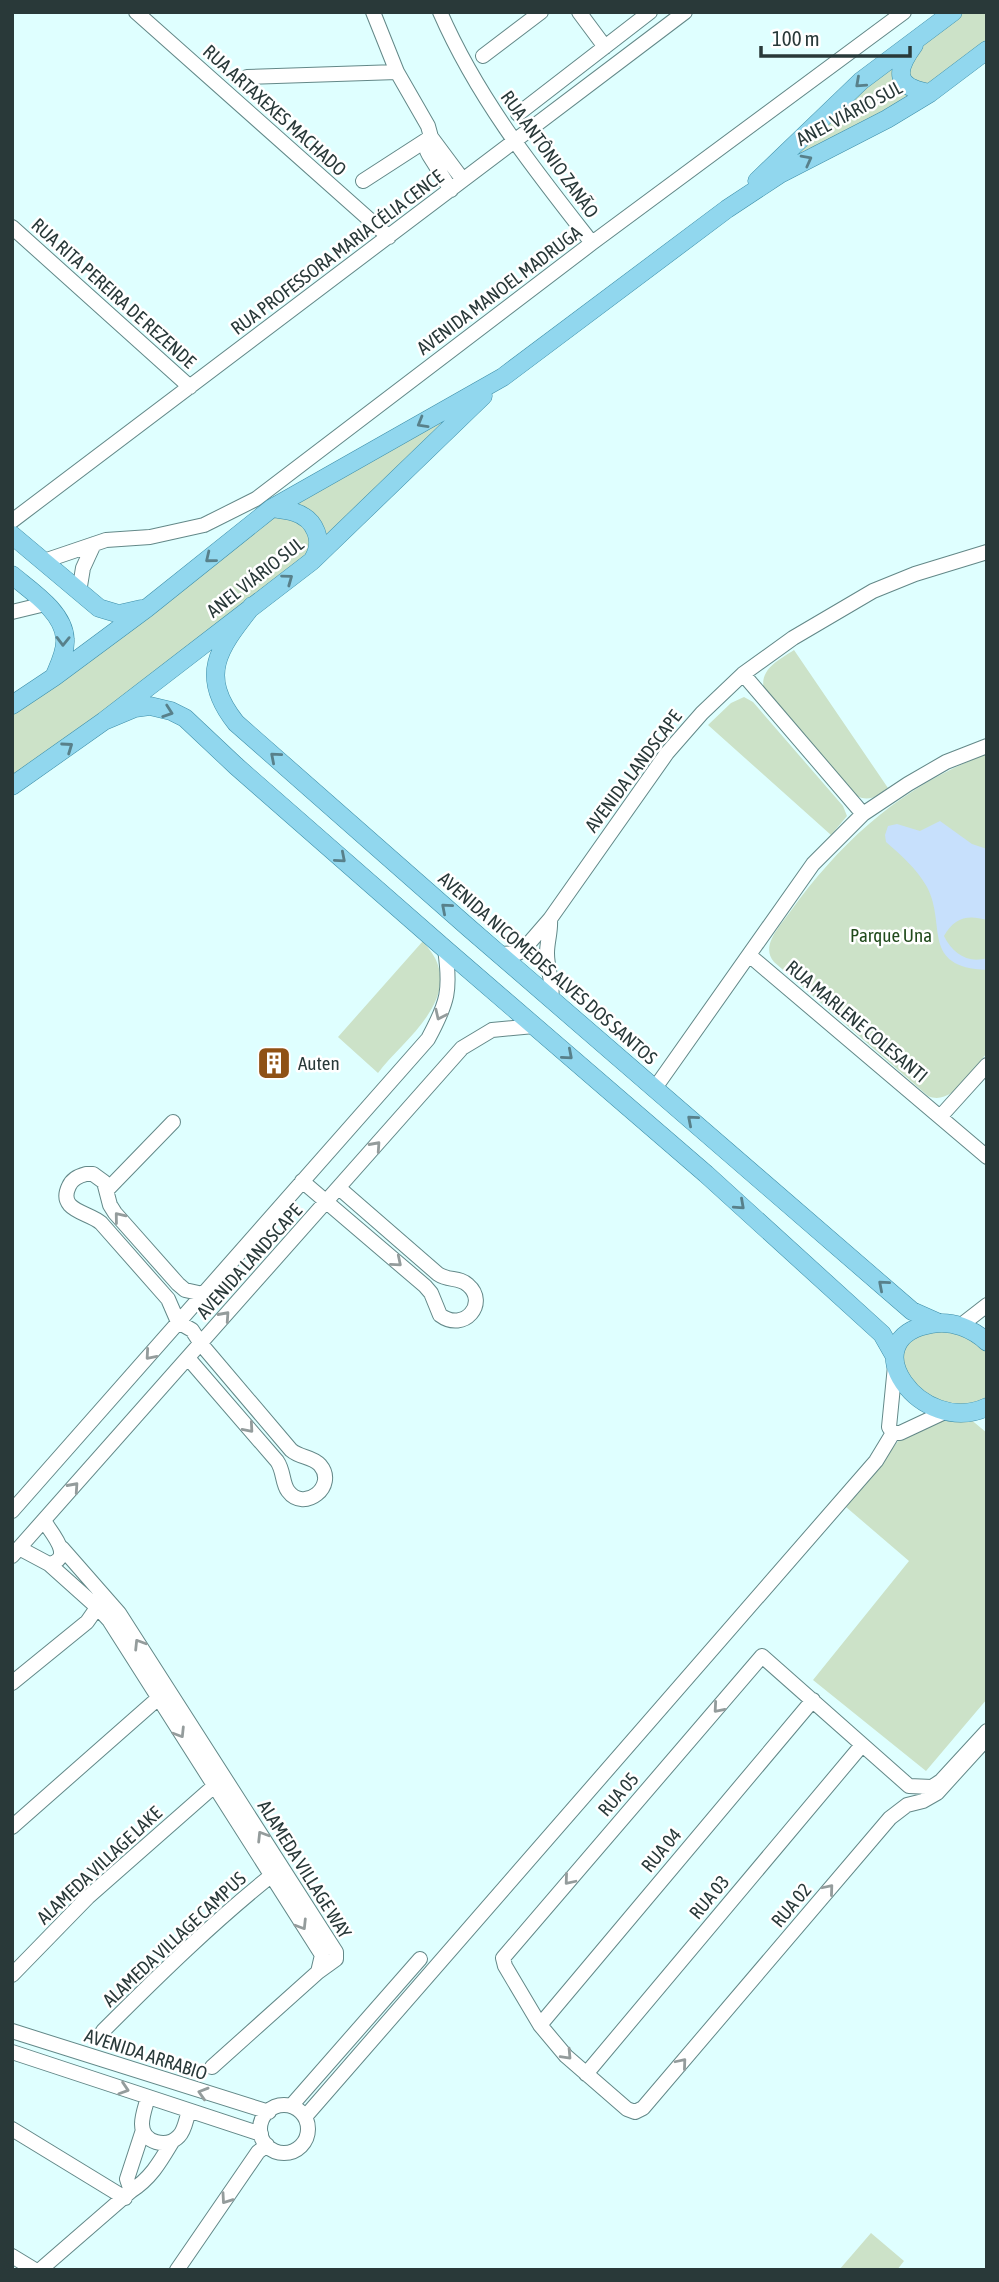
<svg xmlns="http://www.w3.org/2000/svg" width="999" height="2282" viewBox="0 0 999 2282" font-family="'Asap Condensed',sans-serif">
<rect width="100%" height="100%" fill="#dfffff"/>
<path fill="#cce2c8" d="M 953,12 L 987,12 L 987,50 L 727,209 Z
M 503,377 L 312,561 L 12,786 L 12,705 L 272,508 Z
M 794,650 L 888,788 C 877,796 869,803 855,795 L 764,690 C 759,669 779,660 794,650 Z
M 744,697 L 753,702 L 843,806 L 847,816 L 831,835 L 708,725 L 731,703 Z
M 987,754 L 987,1053 C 973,1069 952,1107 928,1096 L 774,962 C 760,946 780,926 790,912 C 842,840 903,785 987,754 Z
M 423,941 C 427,947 433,953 436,960 C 456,1005 401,1042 378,1073 L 338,1037 Z
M 939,1329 C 959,1332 972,1337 987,1351 L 987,1399 L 958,1406 L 922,1394 L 902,1364 C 904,1334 914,1338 939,1329 Z
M 946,1418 L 969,1418 L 987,1433 L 987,1699 L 926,1771 L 813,1680 L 909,1561 L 846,1507 L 899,1440 Z
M 871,2233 L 904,2261 L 897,2270 L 839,2270 Z"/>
<path fill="#c7e0fc" d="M 940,821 L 972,844 L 987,849 L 987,920 C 967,914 954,918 944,936 C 952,953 968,964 987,958 L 987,970 C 920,967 947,925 927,887 C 917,869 901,855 886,842 L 885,835 L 888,826 L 897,824 L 920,831 Z"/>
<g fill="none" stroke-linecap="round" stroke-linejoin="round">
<g stroke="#638888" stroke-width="16">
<path id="minor" d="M 136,12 L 389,237
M 373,12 L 397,72 L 428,126 L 431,137 L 427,151 L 429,155 L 451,190
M 440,12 C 478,99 534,169 592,243
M 579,12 L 605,47
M 483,56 L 541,12
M 247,77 L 397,72
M 518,114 L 650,12
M 431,137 L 463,180
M 363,181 L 431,137
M 12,227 L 190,387
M 12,521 L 685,12
M 44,561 L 106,540 L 150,537 L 204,525 L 256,499 L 592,243 L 904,12
M 79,592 L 83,568 L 94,544
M 12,612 L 45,604
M 743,674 L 863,814
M 550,919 C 551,931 547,942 547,953 C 547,970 554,983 551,999
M 499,954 L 518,953 L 524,949 L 550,919 L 667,753 L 702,713 L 743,674 L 793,638 L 873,591 L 915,574 L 987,552
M 749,955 L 987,1157
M 655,1088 L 813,864 L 863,814 L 908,784 L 946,762 L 987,746
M 940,1117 L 987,1065
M 302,1181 L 425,1286 L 431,1293 L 440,1315 C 464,1333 489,1303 468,1285 C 460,1277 448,1281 438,1274 L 339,1188
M 108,1189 L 173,1122
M 960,1326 L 987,1305
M 188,1358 L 277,1461 C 284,1471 282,1483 288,1491 C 304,1513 338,1486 320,1465 C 312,1456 300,1458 291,1450 L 201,1344 L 192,1330 L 178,1322 L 168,1299 L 101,1223 C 89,1212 57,1211 69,1186 C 72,1179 78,1176 86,1174 L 93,1174 L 104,1182 L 110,1205 L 115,1213 L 178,1284 L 185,1290 L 203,1294
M 893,1433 L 889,1427 L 895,1366
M 12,1511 L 428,1039 C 448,1002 451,990 445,949
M 19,1548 L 49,1564 C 75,1558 52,1534 44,1521
M 62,1548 L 119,1613 L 336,1952 L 336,1959 L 318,1972 L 212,2067
M 12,1556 L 462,1048 L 492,1030 L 534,1026
M 49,1564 L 97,1607 L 109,1620 L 322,1955 L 318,1972
M 12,1683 L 87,1622 L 101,1602
M 987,1731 L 941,1781 L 932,1787 L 909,1786 L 762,1656 L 503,1958 L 505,1966 L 540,2025 L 566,2056 L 627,2109 L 635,2112 L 643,2108 L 890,1818 L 907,1805 L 923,1801 L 937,1793 L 987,1738
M 12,1827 L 163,1694
M 12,1975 L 88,1897 L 221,1780
M 540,2025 L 813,1700
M 12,2031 L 269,2112
M 103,2031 C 159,1975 215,1920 277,1871
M 12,2052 L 261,2134
M 586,2074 L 862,1745
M 148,2097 C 146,2105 142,2115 142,2124 C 142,2143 167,2149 179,2136 C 185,2130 186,2119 189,2111
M260 2129a24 24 0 1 1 48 0a24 24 0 1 1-48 0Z
M 291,2106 L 420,1959
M 305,2117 L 876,1461 L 893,1433 L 900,1433 L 947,1411
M 12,2129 L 125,2198
M 131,2191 L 127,2179 L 143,2130
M 12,2256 L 35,2270
M 40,2270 L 131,2191 C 151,2178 160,2162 172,2142
M 177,2270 L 258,2152 L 267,2145"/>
</g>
<g stroke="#3d8ea8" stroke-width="19">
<path id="major" d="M 914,45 C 895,71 894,87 930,93
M 757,181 L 861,81 L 953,12
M 272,508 C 279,509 287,510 294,512 C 316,519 325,542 312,561
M 12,535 L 99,608 L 119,614 L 141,609
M 12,575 C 31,591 64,612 65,639 C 66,652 59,665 54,677
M 252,606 C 220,647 197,674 236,723 L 469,928 L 912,1311 L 939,1323
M 12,705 L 54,677 L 147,608 L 272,508 L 503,377 L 727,209 L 780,174 L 887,119 L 930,93 L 987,50
M 104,721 L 135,708 L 150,706 L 171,711 L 185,718 L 236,766 L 445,949 L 706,1174 L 882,1334 L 894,1355
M 12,786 L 104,721 L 312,561 L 483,396
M 987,1342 C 973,1329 952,1320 932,1324 C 849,1338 921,1438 987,1407"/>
</g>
<use href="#minor" stroke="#fff" stroke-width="14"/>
<use href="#major" stroke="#91d7ee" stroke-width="18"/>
</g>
<defs><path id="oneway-chevron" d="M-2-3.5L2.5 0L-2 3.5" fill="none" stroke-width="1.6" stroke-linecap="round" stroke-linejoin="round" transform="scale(1.75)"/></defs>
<g stroke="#58808a">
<use href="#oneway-chevron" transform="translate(860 83) rotate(138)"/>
<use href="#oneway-chevron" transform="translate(807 160) rotate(-28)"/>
<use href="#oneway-chevron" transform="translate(422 423) rotate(150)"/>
<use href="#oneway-chevron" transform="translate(210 558) rotate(141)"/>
<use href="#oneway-chevron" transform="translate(288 579) rotate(-36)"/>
<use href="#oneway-chevron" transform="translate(63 641) rotate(91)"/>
<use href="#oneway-chevron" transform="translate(168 712) rotate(19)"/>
<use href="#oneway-chevron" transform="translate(68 747) rotate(-35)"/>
<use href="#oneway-chevron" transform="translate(275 757) rotate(-139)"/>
<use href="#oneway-chevron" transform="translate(341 858) rotate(41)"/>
<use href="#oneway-chevron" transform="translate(446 908) rotate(-139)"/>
<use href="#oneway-chevron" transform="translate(568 1055) rotate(41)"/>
<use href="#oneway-chevron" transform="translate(692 1120) rotate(-139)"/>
<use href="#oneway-chevron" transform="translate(740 1205) rotate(42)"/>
<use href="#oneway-chevron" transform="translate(883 1285) rotate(-139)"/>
</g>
<g stroke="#949c9c">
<use href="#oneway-chevron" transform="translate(440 1015) rotate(115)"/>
<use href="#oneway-chevron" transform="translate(376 1146) rotate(-48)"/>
<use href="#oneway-chevron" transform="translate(119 1217) rotate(-129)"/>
<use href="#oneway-chevron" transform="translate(397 1262) rotate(40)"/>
<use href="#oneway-chevron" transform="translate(225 1316) rotate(-48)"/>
<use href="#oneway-chevron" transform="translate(150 1355) rotate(131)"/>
<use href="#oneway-chevron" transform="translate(249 1428) rotate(49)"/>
<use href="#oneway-chevron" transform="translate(74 1487) rotate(-48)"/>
<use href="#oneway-chevron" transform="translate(139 1644) rotate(-122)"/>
<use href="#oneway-chevron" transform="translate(718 1708) rotate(131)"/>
<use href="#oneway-chevron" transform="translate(180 1733) rotate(58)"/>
<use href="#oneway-chevron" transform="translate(262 1836) rotate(-122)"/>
<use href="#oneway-chevron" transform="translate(569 1880) rotate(130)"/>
<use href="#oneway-chevron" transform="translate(829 1889) rotate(-50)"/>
<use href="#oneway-chevron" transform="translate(302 1925) rotate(58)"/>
<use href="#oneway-chevron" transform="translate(567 2055) rotate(47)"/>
<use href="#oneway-chevron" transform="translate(682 2063) rotate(-50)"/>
<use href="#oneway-chevron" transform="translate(124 2089) rotate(18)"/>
<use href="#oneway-chevron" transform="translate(203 2093) rotate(-163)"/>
<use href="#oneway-chevron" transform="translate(226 2199) rotate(125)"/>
</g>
<defs>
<g id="building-square" transform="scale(1.75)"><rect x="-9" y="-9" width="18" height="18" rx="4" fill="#8f5115" stroke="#fff"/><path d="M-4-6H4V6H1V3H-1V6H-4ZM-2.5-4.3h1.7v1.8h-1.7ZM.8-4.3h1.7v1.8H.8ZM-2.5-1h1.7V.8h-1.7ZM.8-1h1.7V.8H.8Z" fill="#fff"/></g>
</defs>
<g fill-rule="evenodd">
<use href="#building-square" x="274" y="1063"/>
</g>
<g text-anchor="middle" stroke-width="5" stroke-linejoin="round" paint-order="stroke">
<g font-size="19" fill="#293939" stroke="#fff">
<text transform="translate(275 110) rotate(42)" y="7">RUA ARTAXEXES MACHADO</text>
<text transform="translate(849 113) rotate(-28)" y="7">ANEL VIÁRIO SUL</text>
<text transform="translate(550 154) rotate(54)" y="7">RUA ANTÔNIO ZANÃO</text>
<text transform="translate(337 252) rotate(-37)" y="7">RUA PROFESSORA MARIA CÉLIA CENCE</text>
<text transform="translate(499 290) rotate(-37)" y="7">AVENIDA MANOEL MADRUGA</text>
<text transform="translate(114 293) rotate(42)" y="7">RUA RITA PEREIRA DE REZENDE</text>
<text transform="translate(255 577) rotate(-38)" y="7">ANEL VIÁRIO SUL</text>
<text transform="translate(633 771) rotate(-53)" y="7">AVENIDA LANDSCAPE</text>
<text transform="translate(548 968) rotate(41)" y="7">AVENIDA NICOMEDES ALVES DOS SANTOS</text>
<text transform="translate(857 1021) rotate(40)" y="7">RUA MARLENE COLESANTI</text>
<text transform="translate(249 1261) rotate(-48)" y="7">AVENIDA LANDSCAPE</text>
<text transform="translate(618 1794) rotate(-49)" y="7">RUA 05</text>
<text transform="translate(661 1850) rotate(-50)" y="7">RUA 04</text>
<text transform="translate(99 1865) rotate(-43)" y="7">ALAMEDA VILLAGE LAKE</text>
<text transform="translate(305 1869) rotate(58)" y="7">ALAMEDA VILLAGE WAY</text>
<text transform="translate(709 1897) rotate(-50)" y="7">RUA 03</text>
<text transform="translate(791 1905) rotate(-50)" y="7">RUA 02</text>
<text transform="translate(174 1939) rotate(-43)" y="7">ALAMEDA VILLAGE CAMPUS</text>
<text transform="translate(146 2054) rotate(18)" y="7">AVENIDA ARRABIO</text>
</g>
<g font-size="19" fill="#214b1c" stroke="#fff">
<text x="891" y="942">Parque Una</text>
</g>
<g font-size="19" fill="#293939" stroke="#fff" text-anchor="start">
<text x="298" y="1070">Auten</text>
</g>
</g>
<rect width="999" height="2282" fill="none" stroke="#293939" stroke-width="28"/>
<path d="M761 46v10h149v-10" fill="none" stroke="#293939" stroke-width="3.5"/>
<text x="772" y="46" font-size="21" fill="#293939" stroke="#ffffff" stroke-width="5" paint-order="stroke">100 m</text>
</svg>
